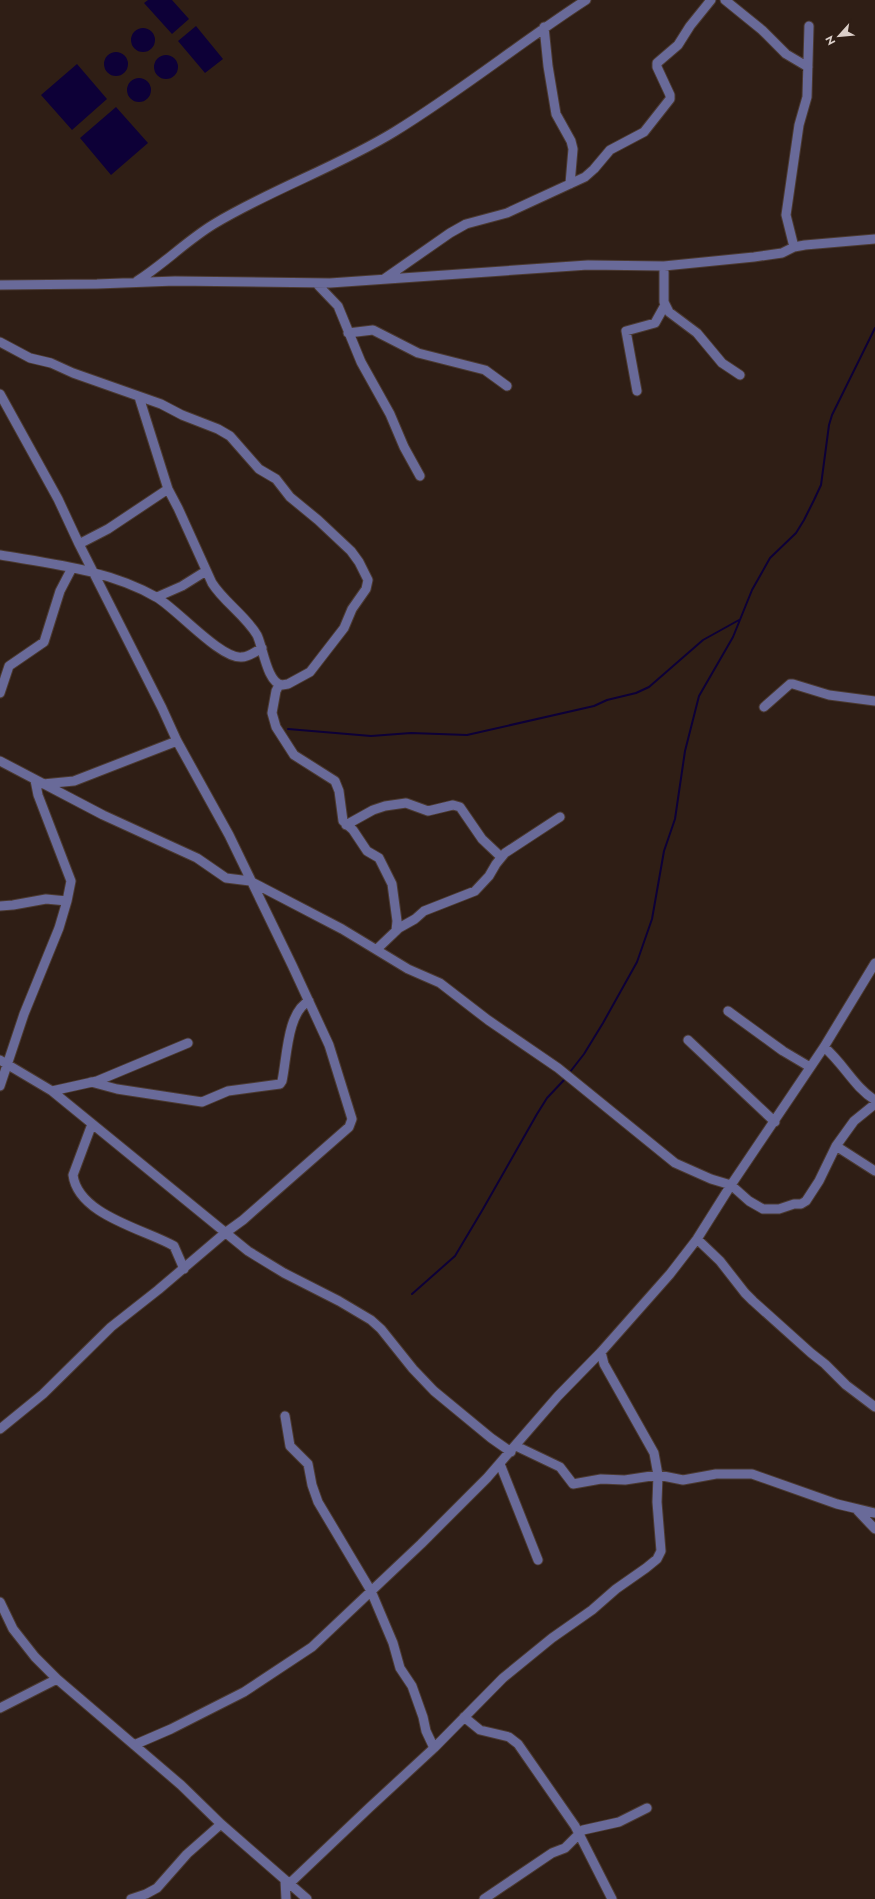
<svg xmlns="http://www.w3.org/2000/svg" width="875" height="1899" viewBox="0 0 875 1899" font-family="Jost,sans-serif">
<rect width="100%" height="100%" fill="#2f1e15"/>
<path fill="#0d0037" d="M 148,0 L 172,0 L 189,19 L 172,34 L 144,3 Z
M 196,26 L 223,59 L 205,73 L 178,41 Z
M131 40a12 12 0 1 1 24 0a12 12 0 1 1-24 0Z
M104 64a12 12 0 1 1 24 0a12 12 0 1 1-24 0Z
M154 67a12 12 0 1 1 24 0a12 12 0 1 1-24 0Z
M 77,64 L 107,99 L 72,130 L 41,95 Z
M127 90a12 12 0 1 1 24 0a12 12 0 1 1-24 0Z
M 116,107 L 148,143 L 111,175 L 80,138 Z"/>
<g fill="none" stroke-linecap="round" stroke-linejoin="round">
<path stroke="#0d0037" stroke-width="2" d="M 288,729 L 371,736 L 411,733 L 467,735 L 594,706 L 607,700 L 636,693 L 649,687 L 703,640 L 739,620
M 570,1072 L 584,1054 L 603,1023 L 637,962 L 652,919 L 664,851 L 675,819 L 685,751 L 699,696 L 733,637 L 752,590 L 770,558 L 796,533 L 804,520 L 814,500 L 821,485 L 829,425 L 832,415 L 875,328
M 412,1294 L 455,1256 L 483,1209 L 537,1114 L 547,1098 L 564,1080"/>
<g stroke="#4b3a32" stroke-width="11">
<path id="minor" d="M 725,0 L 762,30 L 786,54 L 808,67
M 544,27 L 548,66 L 556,114 L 571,141 L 573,149 L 570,184
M 794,247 L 786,215 L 799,125 L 807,97 L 809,26
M 664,266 L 664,302 L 669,312 L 697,333 L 722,363 L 740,375
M 384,279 L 450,233 L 466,224 L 507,213 L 585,177 L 594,169 L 610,150 L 644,132 L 670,99 L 670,95 L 657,67 L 657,63 L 678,45 L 690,26 L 711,0
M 137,281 C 164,264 186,241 214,224 C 272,189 337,167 394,132 C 461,91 521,42 586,0
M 316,283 L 338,306 L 361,362 L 390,414 L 404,447 L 420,476
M 0,285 L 97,284 L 175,281 L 330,283 L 588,265 L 664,266 L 754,257 L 782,253 L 794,247 L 805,245 L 875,239
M 348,333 L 373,330 L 418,353 L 485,370 L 507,386
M 0,342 L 30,358 L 51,363 L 73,373 L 161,404 L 182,415 L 218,429 L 230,436 L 259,469 L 276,479 L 290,497 L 318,520 L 351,551 L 359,562 L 368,580 L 366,589 L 352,609 L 344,628 L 310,672 L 288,684 L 282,685 C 267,683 263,647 257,635 C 245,615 224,602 212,583 L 178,508 L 168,489 L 139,397
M 637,391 L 626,331 L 655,323 L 665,305
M 0,394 L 58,499 L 79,544 L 162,708 L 177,741 L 229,835 L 292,965 L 329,1045 L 352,1119 L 349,1127 L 243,1220 L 225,1233 L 158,1290 L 111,1327 L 43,1394 L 0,1429
M 79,544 L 108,529 L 168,489
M 0,555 C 52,564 109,570 156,597 C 175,607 221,660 242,657 C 249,657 256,651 262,648
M 157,597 L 182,586 L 206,571
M 279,685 L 276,691 L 272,713 L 276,727 L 294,755 L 335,781 L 339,791 L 343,821 L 353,830 L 367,851 L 379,858 L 392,884 L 397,921 L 396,931
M 0,693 L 9,666 L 44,642 L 60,591 L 72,568
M 764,707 L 790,684 L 793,684 L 829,695 L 875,701
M 0,761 L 103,815 L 197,858 L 226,878 L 250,881 L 342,929 L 408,969 L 440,983 L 488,1020 L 558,1068 L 675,1163 L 711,1179 L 731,1185 L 749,1201 L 763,1209 L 779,1209 L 794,1204 L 801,1204 L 806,1201 L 819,1181 L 836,1146 L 854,1121 L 875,1104
M 43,784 L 74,781 L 177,741
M 346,825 L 373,810 L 385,806 L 406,803 L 428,811 L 453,805 L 460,807 L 482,839 L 501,857
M 0,906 L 13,905 L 46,899 L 67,901
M 377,949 L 399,928 L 415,919 L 424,911 L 475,891 L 489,876 L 496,864 L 505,853 L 560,817
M 728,1011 L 783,1051 L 810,1067
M 688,1040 L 775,1122
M 824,1047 C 844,1064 854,1087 875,1100
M 0,1060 L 52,1091 L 248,1251 L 284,1273 L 339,1301 L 371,1320 L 381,1329 L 413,1369 L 434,1391 L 491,1438 L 511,1452
M 91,1082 L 117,1089 L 202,1102 L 228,1091 L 280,1084 L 282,1081 C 287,1058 287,1012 309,1001
M 0,1086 L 24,1014 L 59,928 L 67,901 L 71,881 L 38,795 L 35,780
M 52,1091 L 97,1081 L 188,1043
M 92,1124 L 73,1175 C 78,1215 144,1229 174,1246 L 184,1269
M 836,1146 L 875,1171
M 697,1239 L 720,1261 L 745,1293 L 753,1301 L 811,1353 L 825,1364 L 846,1385 L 875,1407
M 285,1416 L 290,1446 L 308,1464 L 312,1485 L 318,1502 L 371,1591 L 393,1643 L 400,1668 L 412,1686 L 423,1717 L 426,1731 L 434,1748
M 516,1446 L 560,1467 L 573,1484 L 601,1479 L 625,1480 L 658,1475 L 683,1480 L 716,1474 L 752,1474 L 837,1504 L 875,1513
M 500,1464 L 538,1560
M 857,1510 L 875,1529
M 0,1602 L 13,1629 L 35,1657 L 57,1679 L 181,1785 L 221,1824 L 307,1899
M 0,1708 L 57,1679
M 464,1717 L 480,1730 L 509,1737 L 518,1744 L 575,1826 L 612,1899
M 134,1745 L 171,1729 L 244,1692 L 312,1647 L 421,1544 L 487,1478 L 558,1396 L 601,1352 L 670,1274 L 697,1239 L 731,1185 L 824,1047 L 875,963
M 285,1880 L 286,1899
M 289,1884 L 369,1808 L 434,1748 L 503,1678 L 552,1638 L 592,1610 L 616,1589 L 646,1568 L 657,1559 L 661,1551 L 657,1502 L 658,1475 L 654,1453 L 604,1364 L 601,1352
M 131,1899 L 146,1894 L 157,1888 L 187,1854 L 221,1824
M 484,1899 L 552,1853 L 565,1848 L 583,1830 L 619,1822 L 647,1808"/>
</g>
<use href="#minor" stroke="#696a99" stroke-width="9"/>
</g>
<g transform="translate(839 36) rotate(243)" stroke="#2f1e15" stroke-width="3" paint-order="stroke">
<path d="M0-3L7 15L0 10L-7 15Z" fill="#dbcfc9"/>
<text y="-6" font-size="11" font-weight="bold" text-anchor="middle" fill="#dbcfc9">N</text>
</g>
</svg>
